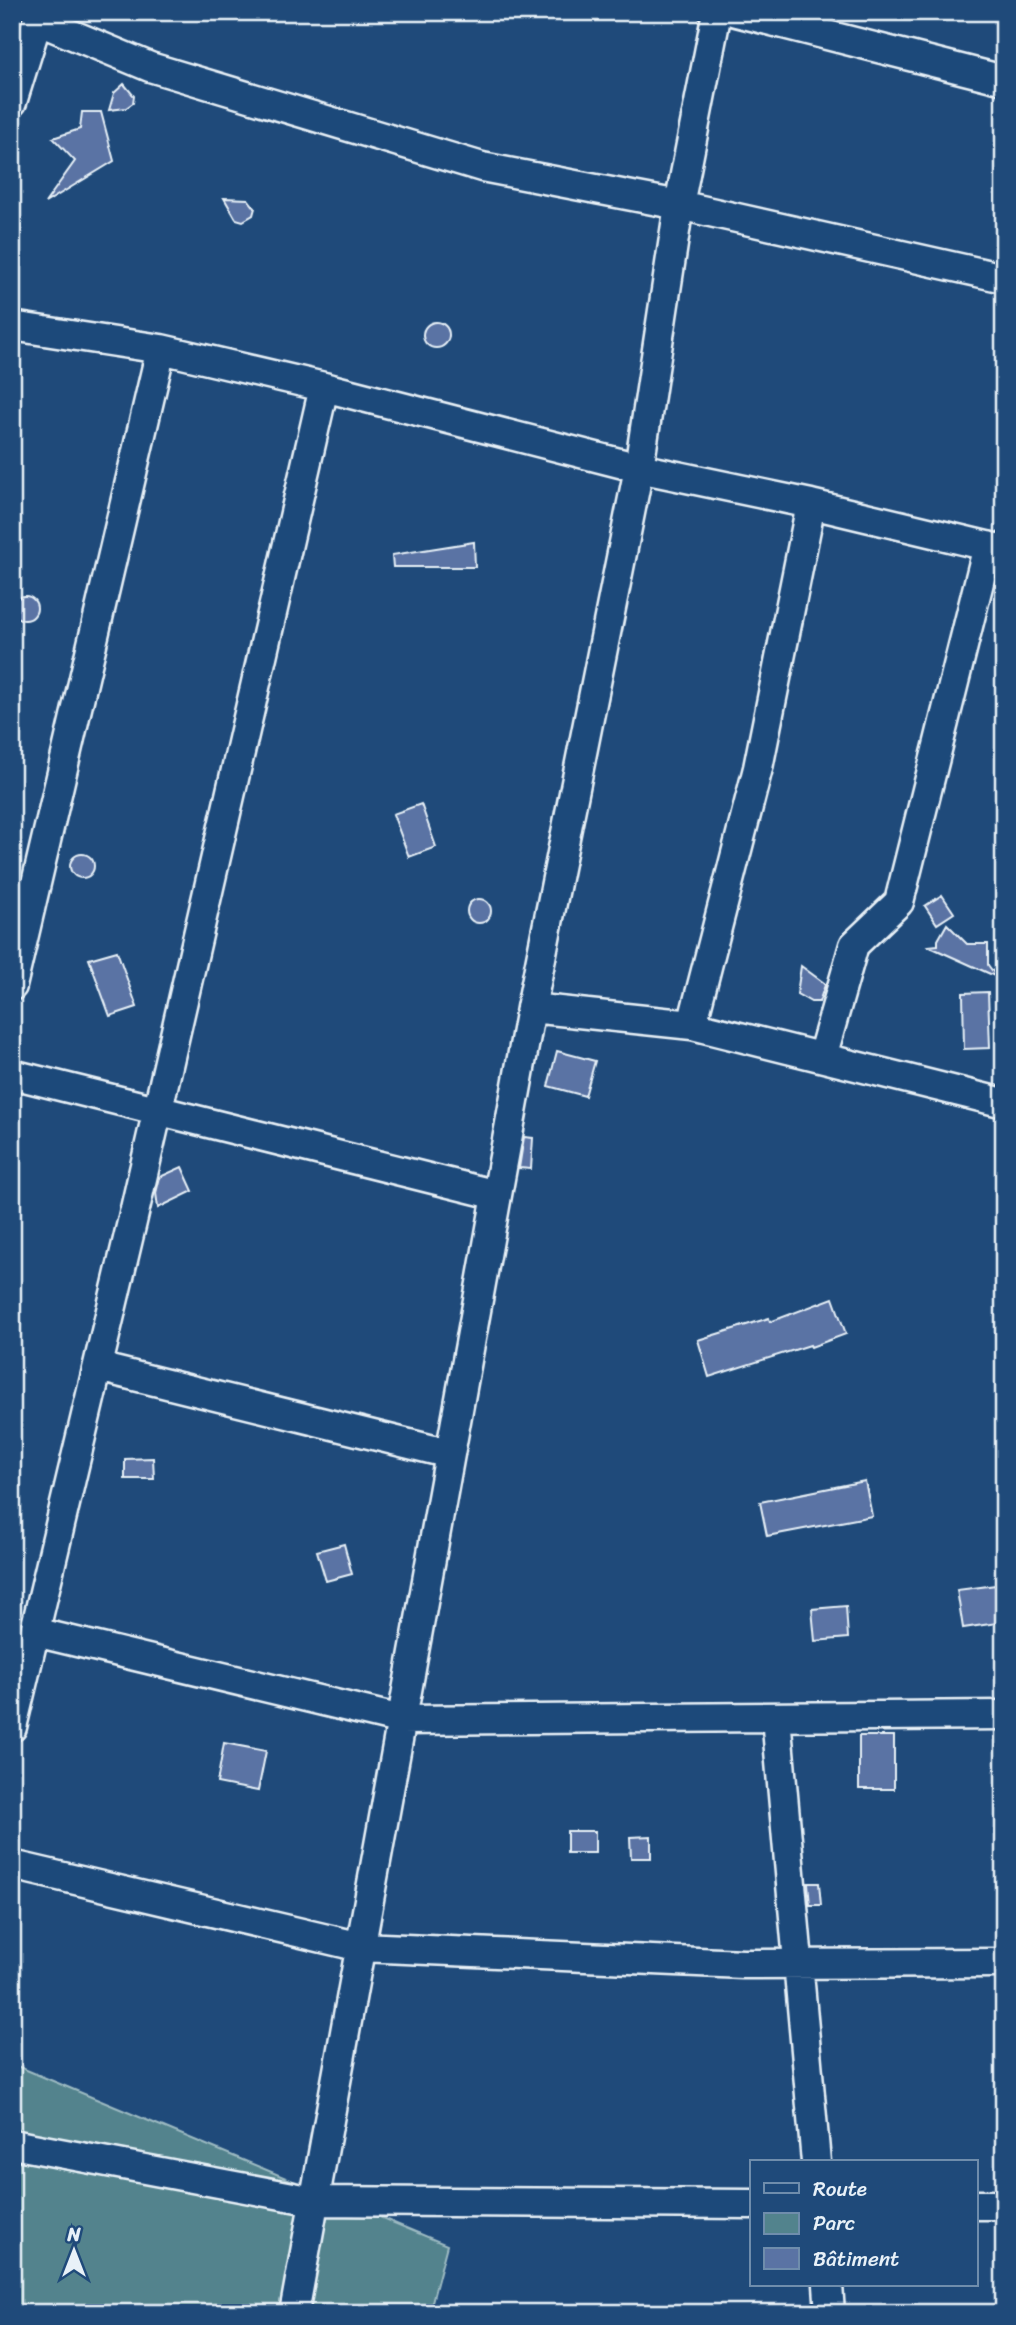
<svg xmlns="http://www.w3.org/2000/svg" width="1016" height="2325" viewBox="0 0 1016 2325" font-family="Sriracha,sans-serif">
<rect width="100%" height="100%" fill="#1f4a7a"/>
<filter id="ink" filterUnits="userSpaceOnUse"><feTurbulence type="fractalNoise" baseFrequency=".0143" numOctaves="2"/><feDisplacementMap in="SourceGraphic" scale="14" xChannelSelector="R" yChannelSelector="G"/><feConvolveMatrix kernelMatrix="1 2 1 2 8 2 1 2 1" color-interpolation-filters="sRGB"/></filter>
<g filter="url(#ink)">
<path fill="#52838d" stroke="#9dbac2" stroke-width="2" d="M 12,2064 L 447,2245 L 429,2313 L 12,2313 Z"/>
<path fill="#5a73a4" stroke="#e8f1f8" stroke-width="2" d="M 124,84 L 134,96 L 133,103 L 126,108 L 109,110 L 114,93 Z
M 82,112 L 101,112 L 114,161 L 45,203 L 75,161 L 53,138 L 80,129 Z
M 224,198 L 248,199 L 255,208 L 253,215 L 243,221 L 236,219 Z
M423 335a13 13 0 1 1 26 0a13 13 0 1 1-26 0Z
M 474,542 L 475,567 L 393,567 L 392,555 Z
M13 608a12 12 0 1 1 24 0a12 12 0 1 1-24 0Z
M 421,804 L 436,847 L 409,857 L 393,814 Z
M70 866a12 12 0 1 1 24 0a12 12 0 1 1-24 0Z
M 942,895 L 954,913 L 937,924 L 925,906 Z
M467 911a12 12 0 1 1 24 0a12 12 0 1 1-24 0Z
M 947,924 L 967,944 L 988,944 L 988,965 L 997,977 L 928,946 L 938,945 L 938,940 Z
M 117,951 L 137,1007 L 110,1016 L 89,959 Z
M 801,966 L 824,983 L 825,985 L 819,1002 L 811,1002 L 797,994 Z
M 988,992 L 990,1048 L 964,1049 L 963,993 Z
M 557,1051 L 595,1061 L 585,1096 L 548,1086 Z
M 524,1137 L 533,1138 L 531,1169 L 519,1168 Z
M 182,1167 L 193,1191 L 158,1208 L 156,1193 L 160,1177 Z
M 833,1298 L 846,1334 L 811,1347 L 810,1345 L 709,1377 L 698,1340 L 769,1318 L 770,1322 Z
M 153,1458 L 154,1479 L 125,1479 L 125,1459 Z
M 865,1481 L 872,1516 L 767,1536 L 760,1502 Z
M 344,1544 L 352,1574 L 326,1581 L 317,1551 Z
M 1004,1584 L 1004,1622 L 963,1628 L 957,1590 Z
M 846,1606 L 848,1638 L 815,1641 L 812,1609 Z
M 859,1736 L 894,1736 L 894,1789 L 859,1789 Z
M 224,1743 L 266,1751 L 258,1791 L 217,1783 Z
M 567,1831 L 595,1831 L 595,1853 L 567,1853 Z
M 651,1836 L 651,1858 L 631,1858 L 630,1837 Z
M 808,1883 L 819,1883 L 821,1905 L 810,1905 Z"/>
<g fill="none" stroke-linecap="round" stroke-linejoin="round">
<g stroke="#e8f1f8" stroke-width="33">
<path id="street" d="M 736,12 L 1004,80
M 39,21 L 150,67 L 482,167 L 679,205 L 1004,278
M 12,102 L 40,12
M 12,326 L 161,349 L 324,387 L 639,468 L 811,504 L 1004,550
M 12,986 L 161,349
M 531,1008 L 692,1025 L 1004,1103
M 692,1025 L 758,768 L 811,504
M 822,1057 L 854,945 L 899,902 L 988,546
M 12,1074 L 497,1195
M 98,1367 L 450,1454
M 35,1632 L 402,1720 L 1004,1715
M 776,1717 L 816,2162
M 12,1727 L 132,1222 L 324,387
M 12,1865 L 361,1947 L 743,1964 L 1004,1963
M 12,2144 L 314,2201 L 752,2204
M 976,2205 L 1004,2205
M 828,2285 L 830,2313
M 294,2313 L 531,1008 L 639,468 L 679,205 L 717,12"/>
</g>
<use href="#street" stroke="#1f4a7a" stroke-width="28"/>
</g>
</g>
<rect width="1016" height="2325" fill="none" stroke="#1f4a7a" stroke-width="42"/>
<rect x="21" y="21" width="974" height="2283" fill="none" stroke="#e8f1f8" stroke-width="2.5" filter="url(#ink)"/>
<rect x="750" y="2160" width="228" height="126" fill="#1f4a7a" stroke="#6f8dac" stroke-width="2"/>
<rect x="764" y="2183" width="35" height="10" fill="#1f4a7a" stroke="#6f8dac" stroke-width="2"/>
<text x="813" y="2196" font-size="21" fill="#e8f1f8">Route</text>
<rect x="764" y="2213" width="35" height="21" fill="#52838d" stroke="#6f8dac" stroke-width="2"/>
<text x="813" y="2230" font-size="21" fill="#e8f1f8">Parc</text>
<rect x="764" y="2248" width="35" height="21" fill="#5a73a4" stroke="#6f8dac" stroke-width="2"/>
<text x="813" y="2266" font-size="21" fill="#e8f1f8">Bâtiment</text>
<g transform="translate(74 2251)" stroke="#1f4a7a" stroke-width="5" paint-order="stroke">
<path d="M0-5L12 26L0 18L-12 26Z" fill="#e8f1f8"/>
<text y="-10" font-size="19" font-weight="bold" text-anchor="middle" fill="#e8f1f8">N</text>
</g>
</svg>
